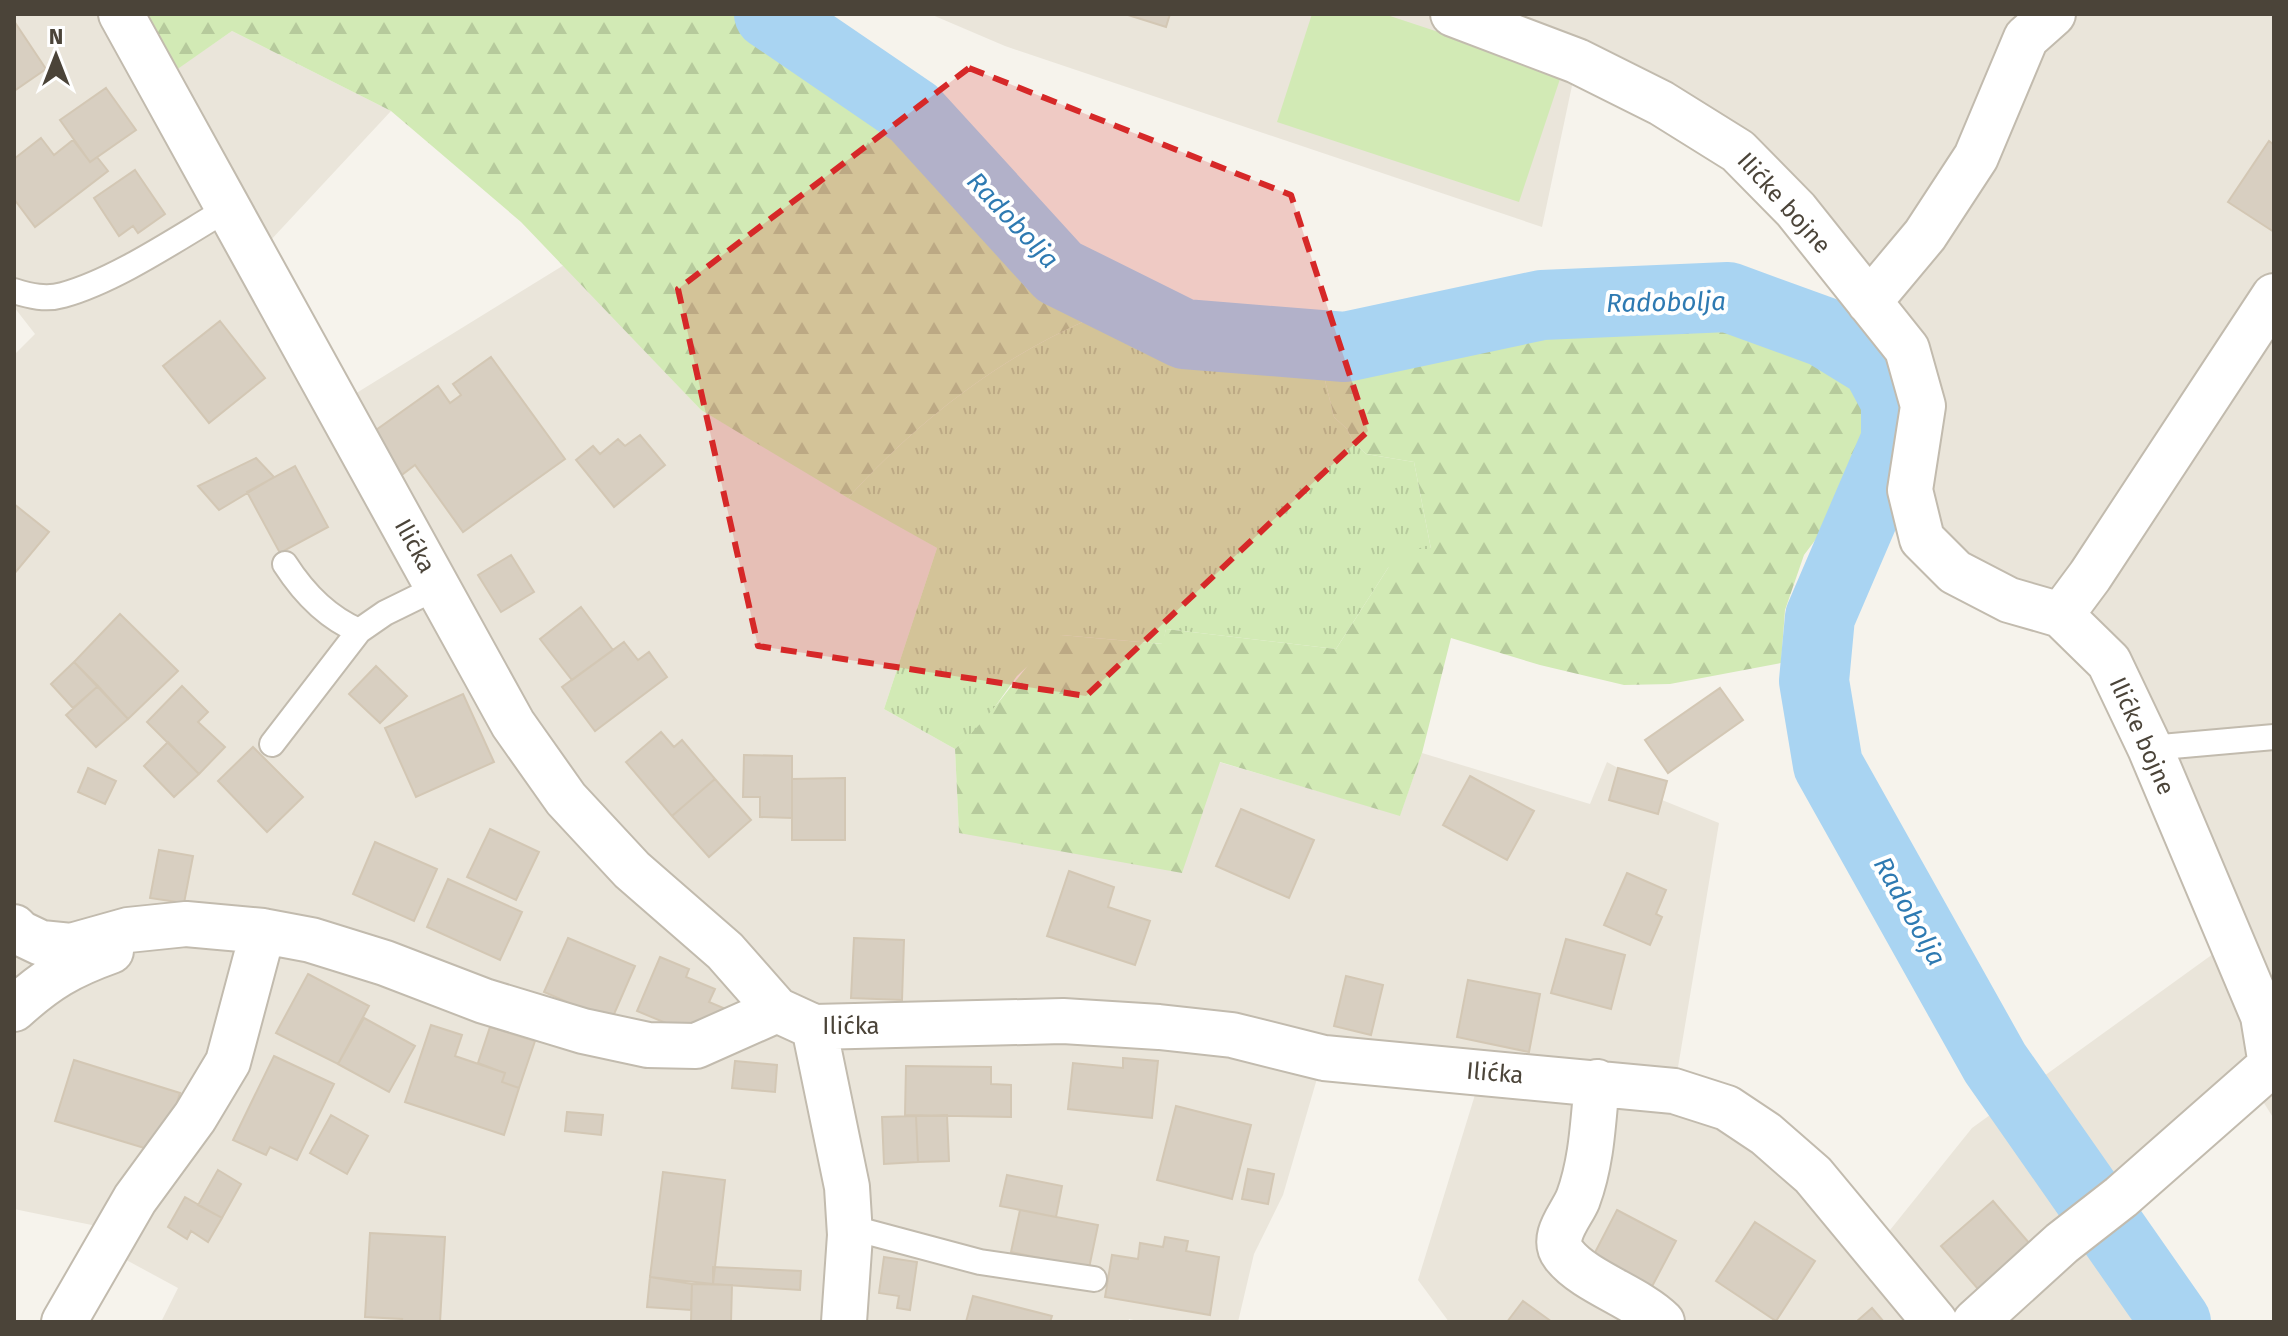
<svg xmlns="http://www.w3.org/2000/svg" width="2288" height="1336" viewBox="0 0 2288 1336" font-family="'Fira Sans',sans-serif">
<defs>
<pattern id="grass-tufts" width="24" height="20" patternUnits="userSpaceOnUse" patternTransform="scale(2)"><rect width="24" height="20" fill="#d2eab5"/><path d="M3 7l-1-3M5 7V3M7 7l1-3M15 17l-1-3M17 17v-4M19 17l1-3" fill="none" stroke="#b6ca9c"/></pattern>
<pattern id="forest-firs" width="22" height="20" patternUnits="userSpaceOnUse" patternTransform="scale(2)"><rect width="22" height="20" fill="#d2eab5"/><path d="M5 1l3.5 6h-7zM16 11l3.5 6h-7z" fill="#b6ca9c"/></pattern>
</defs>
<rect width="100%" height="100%" fill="#f6f3ec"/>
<path fill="#eae5da" d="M 14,14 L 121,14 L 159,81 L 232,31 L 391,111 L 255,257 L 337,405 L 564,265 L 701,410 L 937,548 L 884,709 L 955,749 L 959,833 L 1219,762 L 1400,815 L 1422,753 L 1590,804 L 1607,762 L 1618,768 L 1667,781 L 1662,800 L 1719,823 L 1674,1091 L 1727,1108 L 1874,1250 L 1972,1128 L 2231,941 L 2109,662 L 1922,539 L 1923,406 L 1796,210 L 1577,62 L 1542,227 L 1005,46 L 930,14 L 2274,14 L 2274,1119 L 2257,1092 L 2106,1223 L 2176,1322 L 1449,1322 L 1418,1280 L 1482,1072 L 1323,1058 L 1283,1195 L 1254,1254 L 1238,1322 L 1142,1322 L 1129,1319 L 1128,1322 L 161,1322 L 178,1288 L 106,1249 L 116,1230 L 14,1209 L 14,355 L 35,334 L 14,307 Z"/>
<path fill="url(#grass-tufts)" d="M 1087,320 L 1140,347 L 1249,363 L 1321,364 L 1334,417 L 1347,429 L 1354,443 L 1366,454 L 1414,462 L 1431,549 L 1388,568 L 1336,649 L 1166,629 L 1163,644 L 1061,635 L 1017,676 L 982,725 L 955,749 L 884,709 L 937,548 L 848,498 C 916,423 994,361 1087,320 Z"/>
<path fill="url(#forest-firs)" d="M 121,14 L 740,14 L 756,19 L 832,67 L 985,206 L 1049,282 L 1087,320 C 994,361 916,423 848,498 L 701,410 L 521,222 L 391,111 L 232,31 L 159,82 Z
M 1567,319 L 1665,319 L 1730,331 L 1851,378 L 1872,393 L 1877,408 L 1877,421 L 1850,494 L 1804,555 L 1785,610 L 1781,663 L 1670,684 L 1624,685 L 1540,665 L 1451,638 L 1422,753 L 1400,816 L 1220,762 L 1182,873 L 959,833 L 955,749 C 992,716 1019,674 1051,637 L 1061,635 L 1162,644 L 1166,629 L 1336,649 L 1388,568 L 1411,549 L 1431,549 L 1414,462 L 1366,454 L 1354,443 L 1347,429 L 1334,417 L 1321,364 L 1382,355 L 1478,330 Z"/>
<path fill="#d2eab5" d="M 1312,14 L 1384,14 L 1562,73 L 1519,202 L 1277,122 Z"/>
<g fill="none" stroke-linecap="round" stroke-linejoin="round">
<path stroke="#a9d4f2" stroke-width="70" d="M 769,14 L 914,113 L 1059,272 L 1184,334 L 1345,347 L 1542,305 L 1728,297 L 1824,332 L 1876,364 L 1896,401 L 1896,440 L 1820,617 L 1814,681 L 1828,765 L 1995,1063 L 2176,1322"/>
</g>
<path fill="#d8cfc1" stroke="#d3c7b4" stroke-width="2" d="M 1125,14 L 1170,14 L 1166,27 Z
M 14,21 L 46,69 L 14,91 Z
M 106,88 L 136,130 L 90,162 L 60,120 Z
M 41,138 L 54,155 L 73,140 L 90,162 L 97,157 L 108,171 L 35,227 L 14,199 L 14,159 Z
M 2269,141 L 2274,145 L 2274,232 L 2228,202 Z
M 135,170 L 165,214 L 138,233 L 133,226 L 119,236 L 94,198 Z
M 220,321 L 265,378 L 209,423 L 163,366 Z
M 491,357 L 565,459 L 463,532 L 415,465 L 399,477 L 369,435 L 438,386 L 450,403 L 461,395 L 453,384 Z
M 640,435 L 665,465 L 614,507 L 576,460 L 593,446 L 600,454 L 618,439 L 625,446 Z
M 256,458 L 274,477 L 219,510 L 198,486 Z
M 295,466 L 328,527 L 280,553 L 247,492 Z
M 14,504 L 49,532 L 14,574 Z
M 511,555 L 534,592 L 501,612 L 478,575 Z
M 581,607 L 613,650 L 572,680 L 540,639 Z
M 120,614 L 178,671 L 128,719 L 74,662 Z
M 624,642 L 638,660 L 649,652 L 667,677 L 595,731 L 562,687 Z
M 74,662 L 98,686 L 73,708 L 51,684 Z
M 376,666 L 407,696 L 380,723 L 349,694 Z
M 98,686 L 128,719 L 96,747 L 66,715 Z
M 182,686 L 208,712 L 198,722 L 225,747 L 199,774 L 147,722 Z
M 1720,688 L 1743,720 L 1668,773 L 1645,740 Z
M 463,694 L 494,762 L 416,797 L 385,728 Z
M 661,732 L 674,747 L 682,740 L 715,779 L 672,816 L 626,762 Z
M 168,742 L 199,774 L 174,797 L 144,766 Z
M 253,747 L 303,797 L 267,832 L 218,781 Z
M 744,755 L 792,756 L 792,818 L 760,817 L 760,797 L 743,797 Z
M 88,768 L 116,781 L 105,804 L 78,792 Z
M 1618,768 L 1667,781 L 1658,814 L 1609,800 Z
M 1470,776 L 1534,811 L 1507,860 L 1443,825 Z
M 845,778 L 845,840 L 792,840 L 792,779 Z
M 715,779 L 751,820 L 709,857 L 672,816 Z
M 1241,809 L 1314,840 L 1289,898 L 1216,866 Z
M 490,829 L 539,852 L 516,900 L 467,877 Z
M 375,842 L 437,869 L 414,921 L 353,894 Z
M 159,850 L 193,856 L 184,903 L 150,898 Z
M 1069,871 L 1114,887 L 1108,907 L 1150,921 L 1135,965 L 1047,936 Z
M 1627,873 L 1666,890 L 1656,914 L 1662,917 L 1650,945 L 1604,925 Z
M 448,879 L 522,912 L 500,960 L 427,927 Z
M 568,938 L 635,966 L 611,1021 L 544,992 Z
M 854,938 L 904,940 L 902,1000 L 851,998 Z
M 1566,939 L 1625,955 L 1611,1009 L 1551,993 Z
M 660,957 L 689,969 L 686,977 L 715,989 L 709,1002 L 728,1010 L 695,1035 L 637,1011 Z
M 308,974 L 369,1006 L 338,1064 L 276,1033 Z
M 1346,976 L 1383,985 L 1371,1035 L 1334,1026 Z
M 1468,980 L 1540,994 L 1529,1052 L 1457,1037 Z
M 364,1018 L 415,1046 L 389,1092 L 338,1064 Z
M 431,1025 L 462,1035 L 455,1056 L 505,1073 L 502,1082 L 519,1088 L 504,1135 L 405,1102 Z
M 490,1027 L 535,1041 L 519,1088 L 502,1082 L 505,1073 L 478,1063 Z
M 274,1056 L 334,1084 L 297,1160 L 270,1147 L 266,1155 L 233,1140 Z
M 1123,1058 L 1158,1061 L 1152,1118 L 1068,1109 L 1073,1063 L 1123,1068 Z
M 74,1060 L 180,1093 L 161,1153 L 55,1121 Z
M 735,1061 L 777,1065 L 775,1092 L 732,1088 Z
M 906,1066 L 991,1067 L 991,1084 L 1011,1085 L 1011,1117 L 905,1115 Z
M 1176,1106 L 1251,1125 L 1232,1199 L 1157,1180 Z
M 567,1112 L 603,1115 L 601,1135 L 565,1131 Z
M 331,1115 L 368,1136 L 347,1174 L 310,1153 Z
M 947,1115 L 949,1161 L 918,1162 L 916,1116 Z
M 916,1116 L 918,1162 L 884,1164 L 882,1117 Z
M 1248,1169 L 1274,1174 L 1268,1204 L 1242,1199 Z
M 218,1170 L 241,1184 L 222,1218 L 198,1205 Z
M 663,1172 L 725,1180 L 713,1284 L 650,1277 Z
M 1007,1175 L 1062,1186 L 1056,1217 L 1000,1206 Z
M 185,1197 L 222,1218 L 208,1242 L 191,1231 L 187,1239 L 168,1227 Z
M 1993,1201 L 2030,1244 L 1984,1296 L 1941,1246 Z
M 1020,1210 L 1098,1225 L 1089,1268 L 1011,1252 Z
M 1617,1210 L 1676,1241 L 1648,1294 L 1589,1264 Z
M 1755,1222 L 1815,1261 L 1776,1321 L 1716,1281 Z
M 370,1233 L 445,1237 L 440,1322 L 401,1322 L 402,1319 L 365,1317 Z
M 1165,1237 L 1188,1241 L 1186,1251 L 1219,1257 L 1210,1315 L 1105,1297 L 1112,1255 L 1138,1259 L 1140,1243 L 1163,1247 Z
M 884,1257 L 917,1262 L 910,1310 L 897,1308 L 899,1296 L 879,1293 Z
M 713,1267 L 801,1271 L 800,1290 L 713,1284 Z
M 650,1277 L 692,1284 L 691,1310 L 647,1307 Z
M 692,1284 L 732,1285 L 731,1322 L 691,1322 Z
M 973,1296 L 1052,1316 L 1050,1322 L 966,1322 Z
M 1523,1301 L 1552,1322 L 1507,1322 Z
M 1872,1308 L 1884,1322 L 1856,1322 Z"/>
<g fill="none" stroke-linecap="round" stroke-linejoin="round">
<g stroke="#c2bbae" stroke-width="28">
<path id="lane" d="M 14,291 C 30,296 46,300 63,295 C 117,280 179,237 229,208
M 285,564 C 303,592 328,618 359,631
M 272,744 L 359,631 L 385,613 L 438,587
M 2150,748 L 2274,737
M 849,1227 L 980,1262 L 1094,1279"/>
</g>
<g stroke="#c2bbae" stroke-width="48">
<path id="street" d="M 121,14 L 513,724 L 566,799 L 632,870 L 725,951 L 777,1010 L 814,1027 L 1063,1021 L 1159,1027 L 1232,1035 L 1324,1058 L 1674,1091 L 1727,1108 L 1766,1134 L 1813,1175 L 1935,1322
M 1453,14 L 1577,61 L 1661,103 L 1738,151 L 1796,210 L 1907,349 L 1923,406 L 1910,490 L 1922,539 L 1955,572 L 2009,600 L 2061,615 L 2109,662 L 2150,748 L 2263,1016 L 2271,1065 L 2121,1197 L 2062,1243 L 1975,1322
M 1869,302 L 1925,235 L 1976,157 L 2026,38 L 2053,14
M 2061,615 L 2090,576 L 2274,296
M 14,927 L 20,933 L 41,943 L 71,946 L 128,930 L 186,924 L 263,931 L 311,940 L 385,963 L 484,1001 L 583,1031 L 648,1045 L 696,1046 L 777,1010
M 14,1009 C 47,979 69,966 111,951
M 814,1027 L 847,1187 L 850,1235 L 844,1322
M 1597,1082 C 1593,1122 1592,1161 1578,1199 C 1571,1216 1550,1237 1564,1255 C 1585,1282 1637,1297 1662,1322
M 64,1322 L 135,1199 L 195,1117 L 228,1062 L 263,931"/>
</g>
<use href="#lane" stroke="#fff" stroke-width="24"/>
<use href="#street" stroke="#fff" stroke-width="44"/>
</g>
<path fill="#d62828" fill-opacity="0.2" stroke="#d62828" stroke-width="6" stroke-dasharray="16 10" stroke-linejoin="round" d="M 969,68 L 1291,195 L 1368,431 L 1086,696 L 758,646 L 678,289 Z"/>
<g text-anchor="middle" stroke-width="8" stroke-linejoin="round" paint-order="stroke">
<g font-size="24" fill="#4b4439" stroke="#fff">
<text transform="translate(1784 203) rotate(48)" y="8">Ilićke bojne</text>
<text transform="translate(415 546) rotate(61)" y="8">Ilićka</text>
<text transform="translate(2142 736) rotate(66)" y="8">Ilićke bojne</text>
<text x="851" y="1034">Ilićka</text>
<text transform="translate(1495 1073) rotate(5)" y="8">Ilićka</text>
</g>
<g font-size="26" font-style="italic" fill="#2e7ab2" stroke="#fff">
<text transform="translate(1013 220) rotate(47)" y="9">Radobolja</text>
<text transform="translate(1666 302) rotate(-1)" y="9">Radobolja</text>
<text transform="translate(1910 911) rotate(61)" y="9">Radobolja</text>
</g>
</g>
<rect width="2288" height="1336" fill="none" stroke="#4b4439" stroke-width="32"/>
<g transform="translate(56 56)" stroke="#ffffff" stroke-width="6" paint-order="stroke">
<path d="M0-6L14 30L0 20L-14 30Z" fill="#4b4439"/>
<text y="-12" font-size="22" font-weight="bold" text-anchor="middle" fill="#4b4439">N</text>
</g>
</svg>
